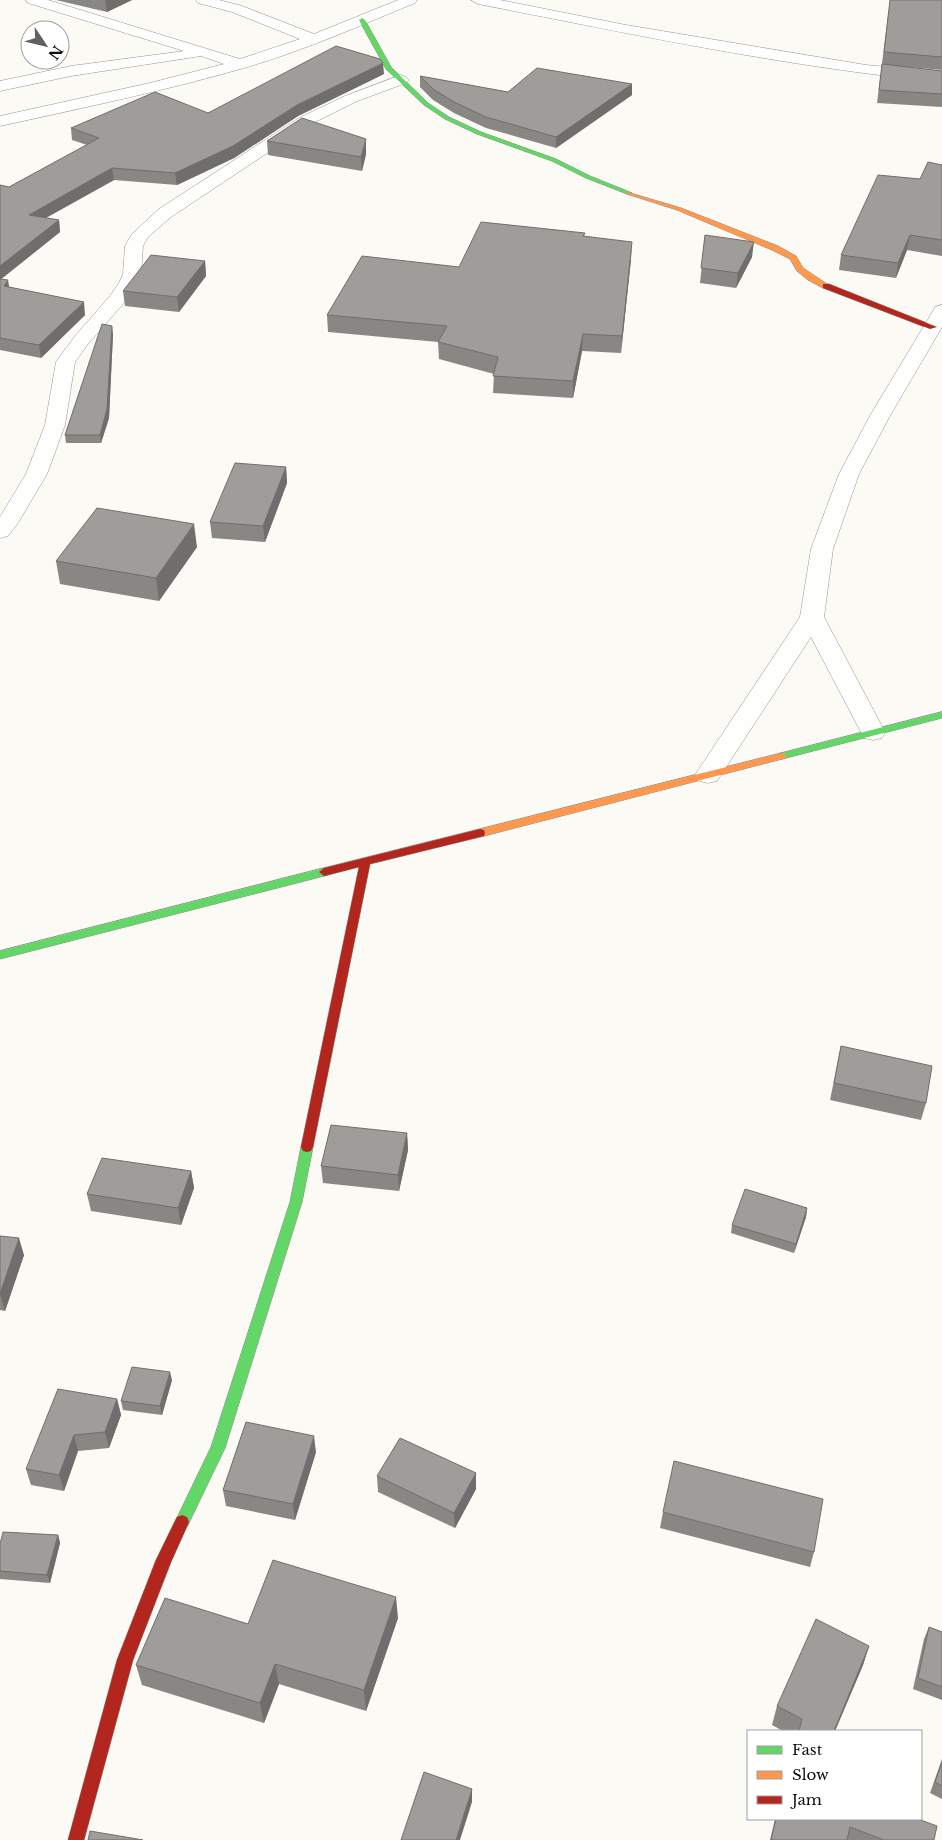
<svg xmlns="http://www.w3.org/2000/svg" width="942" height="1840" viewBox="0 0 942 1840" font-family="'Libre Baskerville',serif">
<rect width="100%" height="100%" fill="#fbfaf4"/>
<g fill="none" stroke-linecap="round" stroke-linejoin="round">
<g stroke="#959592" stroke-width="1">
<path id="street" d="M 26,0 L 48,0 L 240,59 L 300,39 L 232,12 L 198,3 L 196,0 L 219,0 L 242,6 L 314,34 L 398,0 L 417,0 L 415,3 C 359,26 303,51 244,68 C 164,91 82,108 0,126 L 0,116 L 150,83 L 224,64 L 201,56 L 71,76 L 0,91 L 0,81 L 71,66 L 184,51 L 28,3 Z
M 471,0 L 500,0 L 626,25 L 866,65 L 942,72 L 942,82 C 786,67 632,34 478,4 Z
M 401,75 L 406,77 L 409,80 L 406,83 L 355,102 L 311,124 L 171,217 L 148,237 L 143,246 L 141,274 L 137,283 L 123,304 L 88,344 L 75,362 L 65,425 L 47,474 L 18,523 L 8,536 L 0,538 L 0,517 L 26,474 L 45,425 L 56,362 L 75,336 L 110,296 L 119,283 L 123,274 L 125,246 L 132,234 L 159,209 L 299,118 L 345,96 Z
M 942,305 L 942,327 L 891,414 L 859,474 L 833,549 L 824,617 L 885,732 L 882,738 L 873,740 L 864,738 L 811,637 L 717,781 L 708,783 L 699,781 L 695,775 L 800,617 L 811,549 L 839,474 L 871,414 L 933,311 L 935,307 Z"/>
</g>
<g stroke="#8c8b89" stroke-width="1">
<path id="fast" d="M 362,18 L 365,20 L 391,67 L 428,103 L 449,117 L 481,132 L 556,159 L 590,176 L 632,193 L 627,194 L 586,178 L 552,161 L 477,134 L 445,119 L 424,105 L 386,69 L 359,20 Z
M 942,712 L 942,718 L 782,759 L 777,756 L 778,754 Z
M 324,868 L 329,872 L 328,875 L 0,959 L 0,951 Z
M 307,1142 L 311,1143 L 313,1147 L 302,1202 L 225,1448 L 187,1527 L 182,1529 L 177,1527 L 175,1522 L 211,1447 L 290,1202 L 301,1147 L 303,1143 Z"/>
</g>
<g stroke="#8c8b89" stroke-width="1">
<path id="slow" d="M 627,192 L 681,208 L 778,246 L 796,256 L 803,268 L 830,286 L 823,288 L 808,280 L 797,271 L 790,259 L 772,250 L 677,210 L 627,194 Z
M 782,753 L 787,756 L 786,758 L 480,837 L 475,833 L 480,829 Z"/>
</g>
<g stroke="#8c8b89" stroke-width="1">
<path id="jam" d="M 823,284 L 829,284 L 937,327 L 930,329 L 823,288 Z
M 480,829 L 484,830 L 485,833 L 484,836 L 370,864 L 313,1147 L 311,1151 L 307,1152 L 303,1151 L 301,1147 L 359,867 L 324,876 L 319,872 L 324,868 Z
M 182,1515 L 187,1517 L 189,1522 L 171,1562 L 133,1660 L 84,1840 L 68,1840 L 117,1660 L 156,1560 L 177,1517 Z"/>
</g>
<use href="#street" fill="#fefefd" fill-rule="evenodd"/>
<use href="#fast" fill="#63d668" fill-rule="evenodd"/>
<use href="#slow" fill="#ff974d" fill-rule="evenodd"/>
<use href="#jam" fill="#b3261e" fill-rule="evenodd"/>
</g>
<path fill="#898784" d="M 56,0 L 132,0 L 107,12 Z
M 890,0 L 942,0 L 942,70 L 897,66 L 942,71 L 942,107 L 877,103 Z
M 384,74 L 298,116 L 234,158 L 177,185 L 114,180 L 46,218 L 59,220 L 60,232 L 1,279 L 9,287 L 85,315 L 41,358 L 0,350 L 0,185 L 9,187 L 87,145 L 72,140 L 71,128 L 208,113 Z
M 420,76 L 508,92 L 632,84 L 632,95 L 556,148 L 486,128 L 454,113 L 433,100 L 420,87 Z
M 366,139 L 366,154 L 362,171 L 268,155 L 267,141 Z
M 942,165 L 942,256 L 907,250 L 896,278 L 839,270 L 841,255 L 920,179 Z
M 585,233 L 584,236 L 631,259 L 621,353 L 582,351 L 573,398 L 493,393 L 494,374 L 439,359 L 438,342 L 328,332 L 327,315 L 459,267 Z
M 705,235 L 752,257 L 736,288 L 700,283 Z
M 205,261 L 206,276 L 179,312 L 125,306 L 123,291 Z
M 113,334 L 109,418 L 101,443 L 66,443 L 65,435 Z
M 286,467 L 287,483 L 265,542 L 212,538 L 210,522 Z
M 197,547 L 159,601 L 60,584 L 56,561 Z
M 841,1046 L 926,1103 L 921,1120 L 830,1100 Z
M 407,1133 L 408,1150 L 399,1191 L 323,1183 L 321,1166 Z
M 191,1171 L 194,1188 L 181,1225 L 91,1211 L 87,1194 Z
M 807,1208 L 806,1217 L 794,1253 L 731,1233 L 732,1225 Z
M 0,1236 L 24,1255 L 5,1311 L 0,1310 Z
M 172,1380 L 162,1415 L 123,1410 L 121,1401 Z
M 117,1399 L 121,1415 L 109,1448 L 78,1451 L 64,1491 L 31,1485 L 26,1469 Z
M 316,1452 L 295,1520 L 226,1506 L 223,1490 Z
M 476,1473 L 476,1489 L 455,1528 L 378,1492 L 377,1476 Z
M 663,1512 L 814,1552 L 810,1567 L 660,1528 Z
M 58,1535 L 60,1543 L 50,1583 L 0,1579 L 0,1544 Z
M 398,1618 L 366,1711 L 279,1684 L 264,1723 L 142,1685 L 136,1665 L 248,1624 Z
M 929,1627 L 942,1632 L 942,1700 L 913,1689 L 924,1639 Z
M 869,1646 L 863,1665 L 835,1731 L 783,1731 L 772,1725 L 777,1706 Z
M 942,1759 L 942,1799 L 930,1793 Z
M 775,1819 L 918,1819 L 934,1840 L 770,1840 Z"/>
<path fill="#6f6e6c" d="M 105,0 L 132,0 L 107,12 Z
M 383,63 L 384,74 L 298,116 L 234,158 L 177,185 L 175,173 L 297,105 Z
M 632,84 L 632,95 L 556,148 L 556,137 Z
M 366,139 L 366,154 L 362,171 L 361,157 Z
M 112,168 L 114,180 L 31,226 L 29,215 Z
M 59,220 L 60,232 L 0,280 L 0,266 Z
M 910,235 L 907,250 L 896,278 L 898,263 Z
M 632,242 L 631,259 L 621,353 L 622,336 Z
M 754,242 L 752,257 L 736,288 L 738,273 Z
M 205,261 L 206,276 L 179,312 L 177,297 Z
M 8,280 L 10,292 L 4,286 Z
M 84,302 L 85,315 L 41,358 L 39,345 Z
M 112,326 L 113,334 L 109,418 L 101,443 L 100,435 Z
M 583,334 L 582,351 L 573,398 L 573,381 Z
M 286,467 L 287,483 L 265,542 L 263,526 Z
M 194,524 L 197,547 L 159,601 L 156,578 Z
M 407,1133 L 408,1150 L 399,1191 L 398,1175 Z
M 191,1171 L 194,1188 L 181,1225 L 178,1208 Z
M 807,1208 L 806,1217 L 794,1253 L 796,1244 Z
M 19,1238 L 24,1255 L 5,1311 L 0,1294 Z
M 170,1372 L 172,1380 L 162,1415 L 160,1406 Z
M 117,1399 L 121,1415 L 109,1448 L 105,1432 Z
M 74,1435 L 78,1451 L 64,1491 L 59,1475 Z
M 314,1436 L 316,1452 L 295,1520 L 293,1504 Z
M 476,1473 L 476,1489 L 455,1528 L 454,1513 Z
M 58,1535 L 60,1543 L 50,1583 L 47,1575 Z
M 396,1597 L 398,1618 L 366,1711 L 364,1690 Z
M 869,1646 L 863,1665 L 835,1731 L 834,1731 Z
M 275,1664 L 279,1684 L 264,1723 L 260,1703 Z
M 472,1789 L 472,1802 L 460,1840 L 456,1840 Z"/>
<path fill="#9f9d9a" stroke="#6f6e6c" d="M 890,0 L 942,0 L 942,57 L 884,52 Z
M 336,46 L 380,59 L 383,63 L 297,105 L 233,146 L 175,173 L 112,168 L 29,215 L 59,220 L 0,266 L 0,185 L 9,187 L 99,138 L 71,128 L 155,92 L 208,113 Z
M 882,64 L 942,71 L 942,94 L 879,90 Z
M 537,68 L 632,84 L 556,137 L 486,117 L 454,102 L 433,89 L 420,76 L 508,92 Z
M 302,118 L 366,139 L 361,157 L 267,141 Z
M 928,162 L 942,165 L 942,240 L 910,235 L 898,263 L 841,255 L 878,175 L 920,179 Z
M 481,222 L 585,233 L 583,236 L 632,242 L 622,336 L 583,334 L 573,381 L 493,376 L 498,357 L 438,342 L 447,326 L 327,315 L 362,256 L 459,267 Z
M 705,235 L 754,242 L 738,273 L 701,268 Z
M 151,255 L 205,261 L 177,297 L 123,291 Z
M 0,279 L 8,280 L 4,286 L 84,302 L 39,345 L 0,338 Z
M 102,324 L 112,326 L 107,409 L 100,435 L 65,435 Z
M 235,463 L 286,467 L 263,526 L 210,522 Z
M 97,508 L 194,524 L 156,578 L 56,561 Z
M 841,1046 L 932,1066 L 926,1103 L 834,1083 Z
M 331,1125 L 407,1133 L 398,1175 L 321,1166 Z
M 102,1158 L 191,1171 L 178,1208 L 87,1194 Z
M 745,1189 L 807,1208 L 796,1244 L 732,1225 Z
M 0,1236 L 19,1238 L 0,1294 Z
M 132,1367 L 170,1372 L 160,1406 L 121,1401 Z
M 58,1389 L 117,1399 L 105,1432 L 74,1435 L 59,1475 L 26,1469 Z
M 246,1422 L 314,1436 L 293,1504 L 223,1490 Z
M 400,1438 L 476,1473 L 454,1513 L 377,1476 Z
M 674,1461 L 823,1499 L 814,1552 L 663,1512 Z
M 3,1532 L 58,1535 L 47,1575 L 0,1571 L 0,1544 Z
M 273,1560 L 396,1597 L 364,1690 L 275,1664 L 260,1703 L 136,1665 L 165,1598 L 248,1624 Z
M 816,1619 L 869,1646 L 834,1731 L 799,1731 L 802,1719 L 777,1706 Z
M 929,1627 L 942,1632 L 942,1687 L 918,1678 Z
M 942,1762 L 942,1786 L 935,1782 Z
M 424,1772 L 472,1789 L 456,1840 L 401,1840 Z
M 776,1819 L 918,1819 L 937,1826 L 934,1840 L 884,1840 L 850,1827 L 847,1840 L 771,1840 Z
M 90,1831 L 143,1840 L 88,1840 Z"/>
<rect x="747" y="1730" width="175" height="90" fill="#ffffff" stroke="#9f9f9f"/>
<rect x="757" y="1746" width="25" height="8" fill="#63d668" stroke="#9f9f9f"/>
<text x="792" y="1755" font-size="15" fill="#0f0f0f">Fast</text>
<rect x="757" y="1771" width="25" height="8" fill="#ff974d" stroke="#9f9f9f"/>
<text x="792" y="1780" font-size="15" fill="#0f0f0f">Slow</text>
<rect x="757" y="1796" width="25" height="8" fill="#b3261e" stroke="#9f9f9f"/>
<text x="792" y="1805" font-size="15" fill="#0f0f0f">Jam</text>
<g transform="translate(45 45) rotate(125)"><circle r="24" fill="#ffffff" stroke="#9f9f9f"/>
<path d="M0-4L9 19L0 12L-9 19Z" fill="#62615f"/>
<text y="-8" font-size="14" font-weight="bold" text-anchor="middle" fill="#0f0f0f">N</text>
</g>
</svg>
